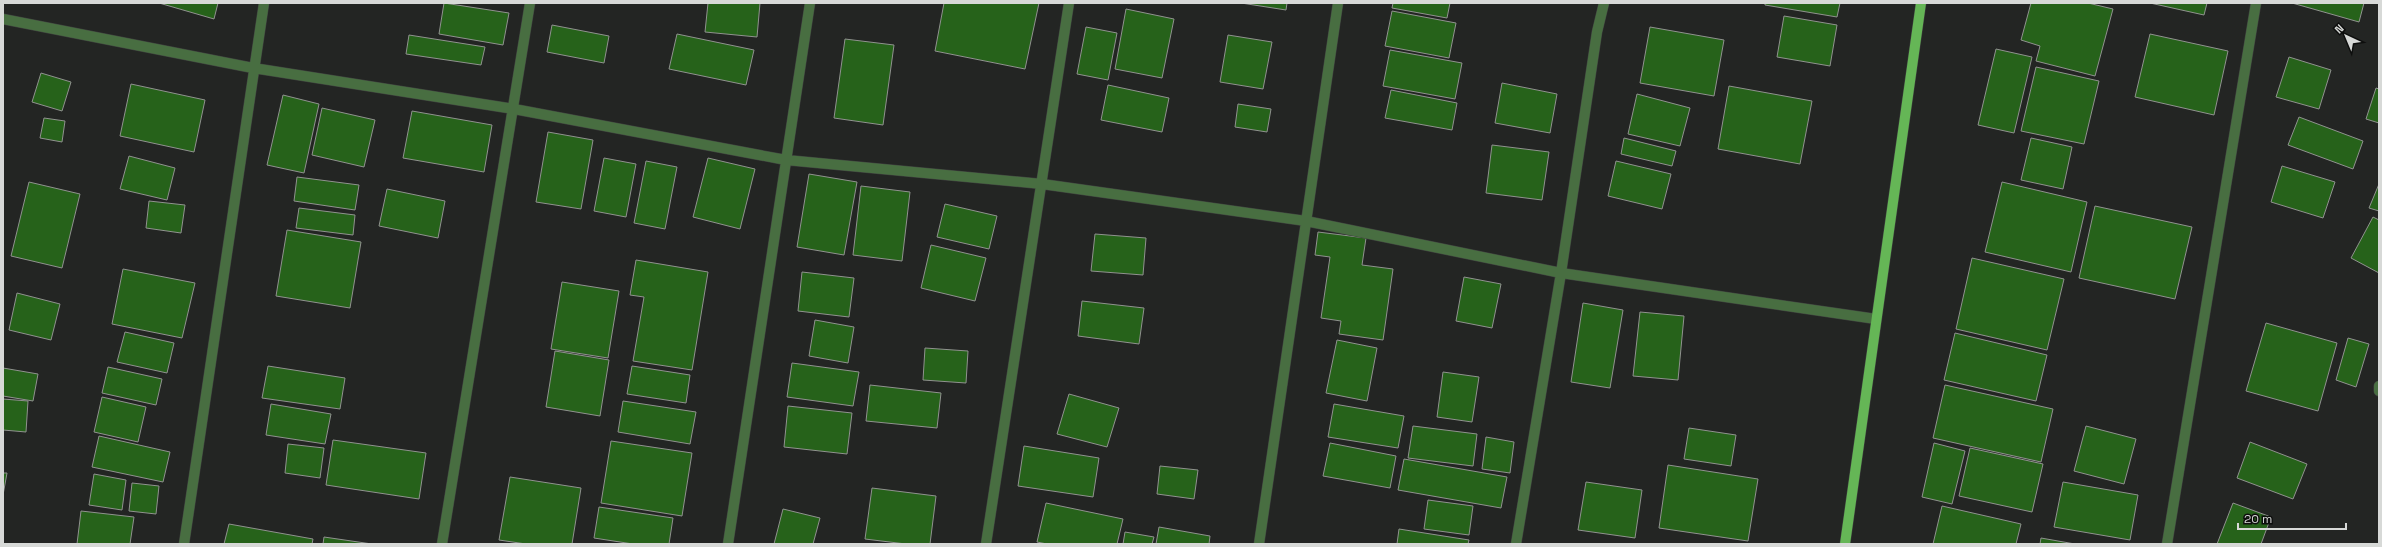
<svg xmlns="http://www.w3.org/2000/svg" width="2382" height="547" viewBox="0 0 2382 547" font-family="'Space Grotesk',sans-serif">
<rect width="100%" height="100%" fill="#232523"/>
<path fill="#26621a" stroke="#90928f" d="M 159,3 L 218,3 L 214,19 Z
M 444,3 L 509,13 L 503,45 L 439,34 Z
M 708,3 L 760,3 L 757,37 L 705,32 Z
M 944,3 L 1039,3 L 1025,69 L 935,51 Z
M 1241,3 L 1287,3 L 1286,10 Z
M 1393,3 L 1450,3 L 1447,18 L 1392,8 Z
M 1765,3 L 1840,3 L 1837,17 L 1765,5 Z
M 2031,3 L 2088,3 L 2113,9 L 2095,76 L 2036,61 L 2040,46 L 2021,40 Z
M 2150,3 L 2207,3 L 2204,15 Z
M 2292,3 L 2364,3 L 2359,22 Z
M 1126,9 L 1174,19 L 1162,78 L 1115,69 Z
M 1392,11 L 1456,23 L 1449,58 L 1385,46 Z
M 1784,16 L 1837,25 L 1830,66 L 1777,57 Z
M 552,25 L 609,36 L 604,63 L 547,52 Z
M 1086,27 L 1117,33 L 1108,80 L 1077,74 Z
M 1650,27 L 1724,40 L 1714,96 L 1640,83 Z
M 677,34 L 754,50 L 746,85 L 669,69 Z
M 2150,34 L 2228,51 L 2214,115 L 2135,97 Z
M 409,35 L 485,47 L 481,65 L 406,54 Z
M 1228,35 L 1272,42 L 1263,89 L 1220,82 Z
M 845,39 L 894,45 L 883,125 L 834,118 Z
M 1996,49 L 2032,57 L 2014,133 L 1978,125 Z
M 1390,50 L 1462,63 L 1455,99 L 1383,86 Z
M 2289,57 L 2331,70 L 2319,109 L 2276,97 Z
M 2036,67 L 2099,81 L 2084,144 L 2021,131 Z
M 41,73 L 71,82 L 62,111 L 32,102 Z
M 1502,83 L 1557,94 L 1550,133 L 1495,123 Z
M 131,84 L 205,100 L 194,152 L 120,136 Z
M 1108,85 L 1169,98 L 1162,132 L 1101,120 Z
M 1729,86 L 1812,101 L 1800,164 L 1718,149 Z
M 2376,88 L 2379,89 L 2379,123 L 2366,119 Z
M 1391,90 L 1457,103 L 1452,130 L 1385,118 Z
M 1637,94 L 1690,108 L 1680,146 L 1628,134 Z
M 283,95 L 319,104 L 304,173 L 267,165 Z
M 1238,104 L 1271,109 L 1267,132 L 1235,127 Z
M 322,108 L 375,120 L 364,167 L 312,155 Z
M 412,111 L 492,125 L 484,172 L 403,158 Z
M 2299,117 L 2363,141 L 2353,169 L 2288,145 Z
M 44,118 L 65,121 L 62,142 L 40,138 Z
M 548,132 L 593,140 L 581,209 L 536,202 Z
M 1624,138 L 1676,151 L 1672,166 L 1621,154 Z
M 2031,138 L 2072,147 L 2063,189 L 2021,180 Z
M 1492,145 L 1549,152 L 1542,200 L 1486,193 Z
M 129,156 L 175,168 L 167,200 L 120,189 Z
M 604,158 L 636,164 L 626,217 L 594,211 Z
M 708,158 L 755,169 L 740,229 L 693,217 Z
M 646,161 L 677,167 L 665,229 L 634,223 Z
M 1616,161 L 1671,174 L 1662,209 L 1608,196 Z
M 2282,166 L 2335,182 L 2323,218 L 2271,202 Z
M 809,174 L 857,182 L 844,255 L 797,247 Z
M 297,177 L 359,185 L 355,210 L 294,201 Z
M 29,182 L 80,194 L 62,268 L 11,256 Z
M 2002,182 L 2087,202 L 2071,272 L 1985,252 Z
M 2379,184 L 2379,211 L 2369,208 Z
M 861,186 L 910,192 L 902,261 L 853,255 Z
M 387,189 L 445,201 L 438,238 L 379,226 Z
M 149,201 L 185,205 L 181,233 L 146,228 Z
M 945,204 L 997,216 L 989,249 L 937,237 Z
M 2095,206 L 2192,227 L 2175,299 L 2079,278 Z
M 299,208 L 355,215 L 353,235 L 296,228 Z
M 2373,217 L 2379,220 L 2379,273 L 2351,258 Z
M 287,230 L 361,242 L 350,308 L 276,296 Z
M 1318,232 L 1366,238 L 1362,265 L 1393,269 L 1383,340 L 1339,334 L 1341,321 L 1321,318 L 1330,257 L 1315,255 Z
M 1095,234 L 1146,238 L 1143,275 L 1091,271 Z
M 931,245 L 986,258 L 975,301 L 921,288 Z
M 1972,258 L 2064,279 L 2047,350 L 1956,329 Z
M 636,260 L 708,272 L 692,370 L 633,361 L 644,297 L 630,295 Z
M 123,269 L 195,283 L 182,338 L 112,324 Z
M 802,272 L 854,278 L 849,317 L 798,311 Z
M 1464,277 L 1501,284 L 1492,328 L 1456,321 Z
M 562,282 L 619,291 L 608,358 L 551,349 Z
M 17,293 L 60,304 L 51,340 L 9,330 Z
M 1082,301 L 1144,308 L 1139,344 L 1078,336 Z
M 1583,303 L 1623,310 L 1610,388 L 1571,382 Z
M 1640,312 L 1684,316 L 1678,380 L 1633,376 Z
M 815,320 L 854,327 L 848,363 L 809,356 Z
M 2266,323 L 2337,343 L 2318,411 L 2246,391 Z
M 125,332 L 174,343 L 167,373 L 117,362 Z
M 1955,333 L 2047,355 L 2036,401 L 1944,380 Z
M 2348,338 L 2369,344 L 2356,387 L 2336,380 Z
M 1337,340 L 1377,348 L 1367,401 L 1326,393 Z
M 925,348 L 968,351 L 966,383 L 923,380 Z
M 555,351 L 609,360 L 600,416 L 546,407 Z
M 792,363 L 859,372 L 853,406 L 787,397 Z
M 268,366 L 345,378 L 340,409 L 262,398 Z
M 632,366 L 690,375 L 686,403 L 627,394 Z
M 108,367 L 162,379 L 156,405 L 102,393 Z
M 3,368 L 38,374 L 33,401 L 3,396 Z
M 1443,372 L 1479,377 L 1472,422 L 1437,417 Z
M 870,385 L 941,393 L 937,428 L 866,421 Z
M 1945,385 L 2053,409 L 2041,462 L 1933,438 Z
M 1069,394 L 1119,408 L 1107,447 L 1057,434 Z
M 102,397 L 146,407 L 138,442 L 94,432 Z
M 3,399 L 28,401 L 26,432 L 3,430 Z
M 623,401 L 696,412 L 690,444 L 618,432 Z
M 271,404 L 331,414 L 325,444 L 266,435 Z
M 1334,404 L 1404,416 L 1398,448 L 1328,437 Z
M 788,406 L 852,413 L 847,454 L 784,447 Z
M 1413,426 L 1477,434 L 1473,466 L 1408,458 Z
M 2086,426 L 2136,439 L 2124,484 L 2074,471 Z
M 1689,428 L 1736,435 L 1731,466 L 1684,459 Z
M 99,436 L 170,452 L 163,482 L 92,467 Z
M 1486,437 L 1514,442 L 1510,473 L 1482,469 Z
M 333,440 L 426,453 L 419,499 L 326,485 Z
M 611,441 L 692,453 L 682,516 L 601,503 Z
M 2250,442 L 2307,464 L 2293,499 L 2237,478 Z
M 1330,443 L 1396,456 L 1390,488 L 1323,476 Z
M 1934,443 L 1965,451 L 1952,504 L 1922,497 Z
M 288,444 L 324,448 L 320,478 L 285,473 Z
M 1024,446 L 1099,458 L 1093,497 L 1018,486 Z
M 1970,448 L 2043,464 L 2032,512 L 1959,496 Z
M 1404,459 L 1507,477 L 1501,508 L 1398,490 Z
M 1668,465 L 1758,479 L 1748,541 L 1659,528 Z
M 1160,466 L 1198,470 L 1194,499 L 1157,494 Z
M 3,473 L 7,473 L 3,495 Z
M 94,474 L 126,480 L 122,510 L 89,505 Z
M 510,477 L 581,488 L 572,544 L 526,544 L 499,540 Z
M 1586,482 L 1642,490 L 1635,538 L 1578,530 Z
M 2063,482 L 2138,495 L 2130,540 L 2054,527 Z
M 132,483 L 159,486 L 156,514 L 129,511 Z
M 872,488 L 936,496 L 930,544 L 906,544 L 865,539 Z
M 1428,500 L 1473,506 L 1469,535 L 1424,529 Z
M 1046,503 L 1123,519 L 1117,544 L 1047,544 L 1037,542 Z
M 2233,503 L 2271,517 L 2261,544 L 2217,544 Z
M 1942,506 L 2021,524 L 2016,544 L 1933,544 Z
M 599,507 L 673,518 L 669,544 L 633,544 L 594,538 Z
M 783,509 L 820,518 L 813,544 L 774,544 Z
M 81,511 L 134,517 L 130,544 L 77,544 Z
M 229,524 L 313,539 L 312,544 L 224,544 Z
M 1159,527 L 1210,536 L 1209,544 L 1156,544 Z
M 1399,529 L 1469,540 L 1468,544 L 1397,544 Z
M 1125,532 L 1154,537 L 1152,544 L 1123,544 Z
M 324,537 L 372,544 L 323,544 Z
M 2041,538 L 2075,544 L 2040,544 Z"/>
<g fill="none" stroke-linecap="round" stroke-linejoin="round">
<g stroke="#404240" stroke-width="11">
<path id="minor" d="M 3,19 L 253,68 L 514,109 L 786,160 L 1042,184 L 1306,221 L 1561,273 L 1876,319
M 2379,386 L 2379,391
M 184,544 L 264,3
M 442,544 L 530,3
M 728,544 L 810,3
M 986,544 L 1069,3
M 1259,544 L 1338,3
M 1516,544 L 1561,273 L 1597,32 L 1604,3
M 2167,544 L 2256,3"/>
</g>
<g stroke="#404240" stroke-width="11">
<path id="major" d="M 1845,544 L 1921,3"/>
</g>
<use href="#minor" stroke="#486e41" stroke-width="10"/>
<use href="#major" stroke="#65b656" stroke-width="10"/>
</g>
<rect width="2382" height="547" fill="none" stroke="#d7d9d7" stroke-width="8"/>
<g transform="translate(2346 36) rotate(316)" stroke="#0d0e0d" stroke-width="3" paint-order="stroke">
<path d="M0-3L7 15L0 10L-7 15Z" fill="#d7d9d7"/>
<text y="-6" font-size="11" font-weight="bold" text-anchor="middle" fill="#d7d9d7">N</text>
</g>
<path d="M2238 523v6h108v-6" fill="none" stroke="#d7d9d7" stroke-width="2"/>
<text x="2244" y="523" font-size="12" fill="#d7d9d7" stroke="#0d0e0d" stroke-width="3" paint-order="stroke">20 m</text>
</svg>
